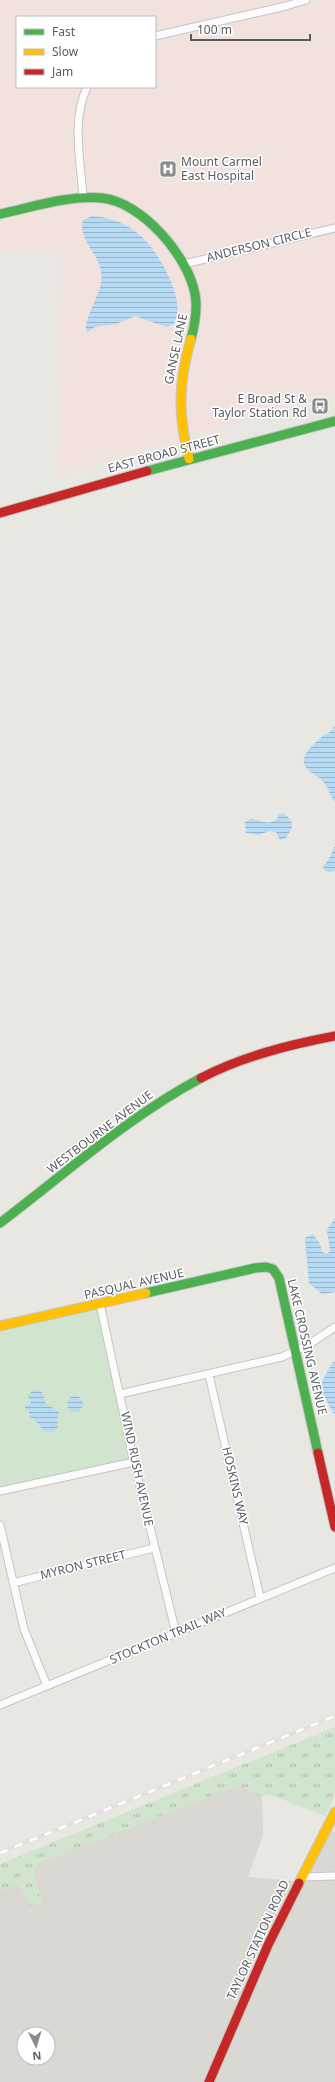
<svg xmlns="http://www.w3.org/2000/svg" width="335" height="2082" viewBox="0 0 335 2082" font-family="'Noto Sans',sans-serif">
<defs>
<pattern id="grass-tufts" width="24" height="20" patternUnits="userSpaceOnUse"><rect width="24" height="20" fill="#d0e4ce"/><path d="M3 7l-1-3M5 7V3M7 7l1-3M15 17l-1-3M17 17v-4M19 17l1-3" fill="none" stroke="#acbcab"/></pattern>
<pattern id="water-rules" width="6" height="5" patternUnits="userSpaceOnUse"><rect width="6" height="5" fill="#b6daf3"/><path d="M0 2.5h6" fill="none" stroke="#97b4c8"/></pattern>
</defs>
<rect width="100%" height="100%" fill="#e8e7e2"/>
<path fill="#d9d8d3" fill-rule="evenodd" d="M 239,1785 L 262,1797 L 263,1835 L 248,1877 L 294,1881 L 322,1827 L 335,1832 L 335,2082 L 0,2082 L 0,1891 L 18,1883 L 29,1905 L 42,1904 L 33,1873 L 39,1863 ZM 24,2034 L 48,2034 L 48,2058 L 24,2058 Z"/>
<path fill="#f1e2de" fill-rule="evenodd" d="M 0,0 L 335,0 L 335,393 L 58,476 L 63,254 L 0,252 ZM 17,17 L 155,17 L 155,87 L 17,87 Z"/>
<path fill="url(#grass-tufts)" d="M 335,1727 L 335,1796 L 325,1816 L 269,1794 L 262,1797 L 239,1785 L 39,1863 L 33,1873 L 42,1905 L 29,1905 L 18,1883 L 0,1891 L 0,1864 Z"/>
<path fill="#d0e4ce" d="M 100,1304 L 134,1462 L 0,1491 L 0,1325 Z"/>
<path fill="url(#water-rules)" d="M 92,216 C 110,217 129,224 142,237 C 159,253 189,303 173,325 L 166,327 L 135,316 L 116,324 L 95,327 L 88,332 L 86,331 C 85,311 105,292 101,271 C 98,253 78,240 83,220 Z
M 335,726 L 335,802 C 330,796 329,788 324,783 C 320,777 312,774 307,769 C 296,756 317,742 325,734 L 328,734 Z
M 283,813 L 291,820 L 292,828 L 286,838 L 280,840 L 276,832 L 269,831 L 259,835 L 246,833 L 245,822 L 252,818 C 260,821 269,826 277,819 L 279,814 Z
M 335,845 L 335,871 L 328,872 L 324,870 L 323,867 L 330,857 Z
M 335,1218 L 335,1292 L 322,1294 L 309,1283 L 305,1238 L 313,1234 L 320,1244 L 322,1252 L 327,1254 L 330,1251 L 327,1230 Z
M 335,1361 L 335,1416 L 319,1387 L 332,1363 Z
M 39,1390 L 42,1392 L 46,1404 L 59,1412 L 57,1420 L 58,1427 L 53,1432 L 44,1431 L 34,1419 L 29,1417 L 29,1411 L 25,1409 L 25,1406 L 31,1403 L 28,1396 L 32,1391 Z
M67 1404a8 8 0 1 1 16 0a8 8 0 1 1-16 0Z"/>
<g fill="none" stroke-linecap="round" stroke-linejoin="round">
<g stroke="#c5c5c4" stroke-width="9">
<path id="street" d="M 155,36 L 286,6 L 306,0
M 83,198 C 81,162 71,121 87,87
M 184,264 L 335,228
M 100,1304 L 134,1462 L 176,1633
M 209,1375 L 260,1597
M 120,1394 L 282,1357 L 308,1345 L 335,1327
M 0,1491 L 134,1462
M 0,1525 L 24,1629 L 47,1686
M 13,1583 L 154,1548
M 0,1705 L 335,1568
M 302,1877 L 335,1876"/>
</g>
<g stroke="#c5c6c5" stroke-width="11">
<path id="fast" d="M 0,214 C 33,207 68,195 102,198 C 142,202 188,256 195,294 C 198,309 195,324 191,339
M 147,471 L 335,421
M 0,1223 C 66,1173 128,1117 201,1078
M 146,1293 L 255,1268 L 266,1267 L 273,1269 L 279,1278 L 318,1453"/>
</g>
<g stroke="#c5c6c5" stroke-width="11">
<path id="slow" d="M 189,459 C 178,415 178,383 191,339
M 0,1326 L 146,1293
M 299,1883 L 335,1812"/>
</g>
<g stroke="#c5c6c5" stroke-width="11">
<path id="jam" d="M 0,513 L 147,471
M 201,1078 C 243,1056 289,1045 335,1036
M 318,1453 L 335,1527
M 209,2082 L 268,1945 L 299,1883"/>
</g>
<use href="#street" stroke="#fcfbfb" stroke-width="7"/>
<use href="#fast" stroke="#4caf50" stroke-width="9"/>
<use href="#slow" stroke="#ffc107" stroke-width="9"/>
<use href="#jam" stroke="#c62828" stroke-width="9"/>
<g stroke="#e1e1e0" stroke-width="4">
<path id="rail" d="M 0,1853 L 335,1716"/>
</g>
<use href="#rail" stroke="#fff" stroke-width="2.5" stroke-dasharray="8" stroke-linecap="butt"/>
</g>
<defs>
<g id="hospital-square" transform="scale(0.9)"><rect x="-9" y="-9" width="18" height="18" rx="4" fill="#8a8d8e" stroke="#fff"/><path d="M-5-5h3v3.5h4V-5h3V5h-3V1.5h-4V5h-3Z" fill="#fff"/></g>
<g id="bus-square" transform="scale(0.9)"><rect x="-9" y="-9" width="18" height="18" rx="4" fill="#8a8d8e" stroke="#fff"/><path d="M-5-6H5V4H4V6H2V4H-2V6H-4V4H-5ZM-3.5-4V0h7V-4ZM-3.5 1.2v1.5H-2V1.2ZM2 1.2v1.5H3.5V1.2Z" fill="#fff"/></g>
</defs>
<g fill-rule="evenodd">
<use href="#hospital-square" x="168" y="169"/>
<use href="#bus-square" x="320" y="406"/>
</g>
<g text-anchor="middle" stroke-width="3" stroke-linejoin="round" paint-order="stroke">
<g font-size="12" fill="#585c60" stroke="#fff" text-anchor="start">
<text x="181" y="166">Mount Carmel<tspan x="181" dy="14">East Hospital</tspan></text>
<text x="307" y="403" text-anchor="end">E Broad St &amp;<tspan x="307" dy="14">Taylor Station Rd</tspan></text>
</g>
<g font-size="12" fill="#585c60" stroke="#fff">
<text transform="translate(259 245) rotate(-14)" y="4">ANDERSON CIRCLE</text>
<text transform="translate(176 349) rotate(-78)" y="4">GANSE LANE</text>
<text transform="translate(164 454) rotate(-15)" y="4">EAST BROAD STREET</text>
<text transform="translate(100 1132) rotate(-37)" y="4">WESTBOURNE AVENUE</text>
<text transform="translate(134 1284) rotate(-13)" y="4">PASQUAL AVENUE</text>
<text transform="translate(307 1347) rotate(77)" y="4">LAKE CROSSING AVENUE</text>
<text transform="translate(137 1469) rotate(78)" y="4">WIND RUSH AVENUE</text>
<text transform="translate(235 1486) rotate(77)" y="4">HOSKINS WAY</text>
<text transform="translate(83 1565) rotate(-14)" y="4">MYRON STREET</text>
<text transform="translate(168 1636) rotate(-23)" y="4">STOCKTON TRAIL WAY</text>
<text transform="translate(258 1940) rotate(-65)" y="4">TAYLOR STATION ROAD</text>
</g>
</g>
<rect x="16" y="16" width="140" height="72" fill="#ffffff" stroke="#bcbebf"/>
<rect x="24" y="29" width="20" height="6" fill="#4caf50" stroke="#bcbebf"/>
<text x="52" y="36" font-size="12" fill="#585c60">Fast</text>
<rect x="24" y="49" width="20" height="6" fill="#ffc107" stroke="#bcbebf"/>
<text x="52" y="56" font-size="12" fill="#585c60">Slow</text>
<rect x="24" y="69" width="20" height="6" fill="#c62828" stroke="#bcbebf"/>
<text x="52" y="76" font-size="12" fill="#585c60">Jam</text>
<g transform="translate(36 2046) rotate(175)"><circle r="19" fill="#ffffff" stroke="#bcbebf"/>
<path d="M0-3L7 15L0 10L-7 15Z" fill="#8a8d8e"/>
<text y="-6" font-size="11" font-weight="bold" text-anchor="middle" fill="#585c60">N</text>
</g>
<path d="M191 34v6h119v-6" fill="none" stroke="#585c60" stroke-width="2"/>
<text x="197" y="34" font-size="12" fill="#585c60" stroke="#ffffff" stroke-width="3" paint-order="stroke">100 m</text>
</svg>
